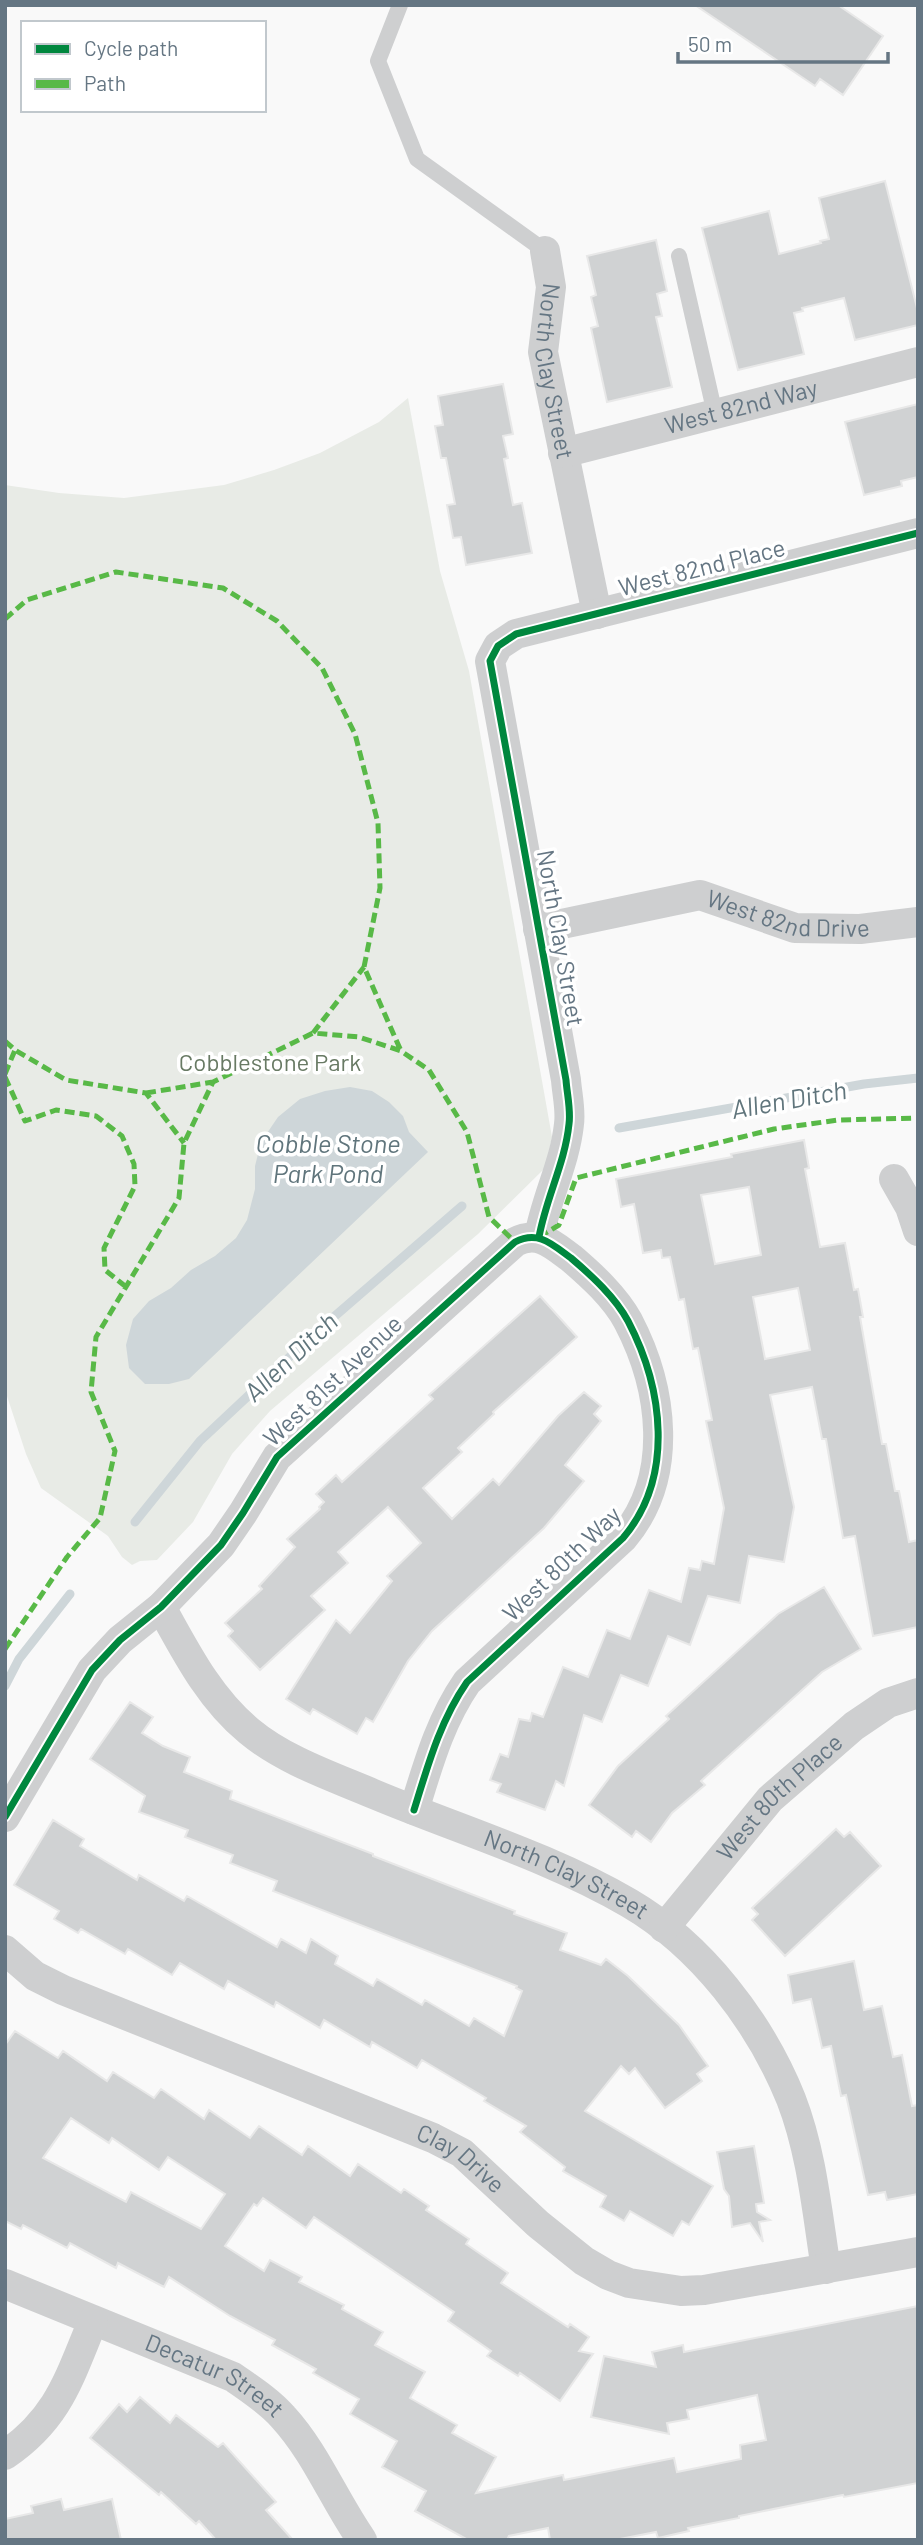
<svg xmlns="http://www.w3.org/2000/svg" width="923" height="2545" viewBox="0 0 923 2545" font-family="Barlow,sans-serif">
<rect width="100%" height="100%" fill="#f9f9f9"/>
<path fill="#e8ebe6" d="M 408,398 L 440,571 L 469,671 L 552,1137 L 545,1168 L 478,1234 L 270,1411 L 232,1454 L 193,1522 L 157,1560 L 140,1561 L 132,1565 L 122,1557 L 108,1536 L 41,1488 L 26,1454 L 5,1390 L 5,485 L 59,493 L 124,498 L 224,485 L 274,470 L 320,453 L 379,422 Z"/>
<path fill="#ced6d9" d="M 350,1087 L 372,1091 L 389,1102 L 403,1116 L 409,1132 L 428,1152 L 189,1379 L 169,1384 L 145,1384 L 129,1368 L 126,1345 L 133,1319 L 149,1301 L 171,1288 L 191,1270 L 215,1256 L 236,1238 L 247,1220 L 255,1189 L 255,1166 L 261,1142 L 278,1117 L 300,1099 L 325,1091 Z"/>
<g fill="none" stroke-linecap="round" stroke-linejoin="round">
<path stroke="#ced6d9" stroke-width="9" d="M 619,1128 L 864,1084 L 918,1078
M 135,1522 L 200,1441 L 313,1335 L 462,1206
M 5,1686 L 19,1659 L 70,1594"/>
</g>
<path fill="#d0d2d3" stroke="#e8e8e8" stroke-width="2" fill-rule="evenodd" d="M 695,5 L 838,5 L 883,36 L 843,95 L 820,79 L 815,86 Z
M 885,181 L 918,312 L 918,325 L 855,340 L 844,298 L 802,308 L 803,311 L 794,313 L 804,354 L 738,370 L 702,228 L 769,211 L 779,254 L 821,243 L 820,241 L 829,239 L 819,198 Z
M 656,240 L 667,291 L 657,294 L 662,316 L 656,317 L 672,387 L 607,402 L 591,328 L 598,326 L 591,297 L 596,295 L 587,256 Z
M 503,384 L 513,434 L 503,436 L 508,458 L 504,459 L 513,505 L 522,503 L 532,553 L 466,565 L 461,537 L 453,538 L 447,505 L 455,504 L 446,458 L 441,458 L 435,426 L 443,425 L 438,396 Z
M 918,404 L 918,477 L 901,481 L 902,486 L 864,495 L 845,422 Z
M 804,1140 L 809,1168 L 805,1169 L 820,1247 L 845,1243 L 854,1290 L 858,1289 L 863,1317 L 860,1317 L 882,1444 L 886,1444 L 895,1491 L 899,1491 L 909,1542 L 918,1540 L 918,1627 L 873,1636 L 855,1536 L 843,1538 L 826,1439 L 822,1439 L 812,1387 L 770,1395 L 794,1507 L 784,1562 L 749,1556 L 740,1603 L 708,1596 L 690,1645 L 668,1636 L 648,1686 L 621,1675 L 602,1722 L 584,1715 L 564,1786 L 556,1781 L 545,1810 L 497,1792 L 501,1784 L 490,1780 L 500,1754 L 508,1757 L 519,1719 L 530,1721 L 532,1713 L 543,1717 L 563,1667 L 588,1677 L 607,1630 L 630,1639 L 649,1590 L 681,1602 L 689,1568 L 700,1570 L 702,1561 L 714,1564 L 724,1508 L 706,1421 L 712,1420 L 698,1348 L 693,1349 L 684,1299 L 679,1300 L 670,1257 L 662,1258 L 661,1250 L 643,1253 L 634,1204 L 621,1207 L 616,1179 L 732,1157 L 731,1154 ZM 749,1187 L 761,1255 L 715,1264 L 701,1195 ZM 798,1288 L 810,1350 L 765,1359 L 753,1297 Z
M 540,1296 L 577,1337 L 493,1412 L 494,1414 L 458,1448 L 462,1452 L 423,1488 L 452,1519 L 493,1479 L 499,1485 L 558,1416 L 584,1392 L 601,1406 L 594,1414 L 601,1421 L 565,1465 L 584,1481 L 544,1528 L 432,1631 L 408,1661 L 373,1722 L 366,1718 L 357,1734 L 313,1709 L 310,1714 L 286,1699 L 336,1620 L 350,1633 L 392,1581 L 387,1576 L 421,1543 L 388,1507 L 338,1552 L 348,1563 L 311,1596 L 325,1610 L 260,1670 L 228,1636 L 233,1631 L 225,1623 L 262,1589 L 259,1586 L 295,1547 L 287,1539 L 320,1509 L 319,1507 L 324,1502 L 316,1494 L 336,1475 L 342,1482 L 433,1399 L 429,1395 Z
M 824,1587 L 861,1649 L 822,1672 L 701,1781 L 705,1785 L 672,1813 L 651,1842 L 636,1831 L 632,1837 L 589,1805 L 618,1766 L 669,1719 L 666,1716 L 778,1614 Z
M 130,1702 L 153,1717 L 142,1733 L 163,1746 L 190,1757 L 184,1772 L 232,1791 L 230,1799 L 373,1854 L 373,1856 L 515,1911 L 514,1914 L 567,1933 L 560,1950 L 601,1965 L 606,1959 L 628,1976 L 679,2025 L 708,2066 L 697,2074 L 702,2081 L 665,2108 L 635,2068 L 629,2074 L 621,2066 L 585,2111 L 713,2186 L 689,2225 L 682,2221 L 673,2236 L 630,2211 L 624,2221 L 600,2207 L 606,2196 L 563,2171 L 565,2167 L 520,2132 L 526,2126 L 484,2101 L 486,2098 L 422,2060 L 417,2068 L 372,2042 L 370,2047 L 324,2020 L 320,2028 L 276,2002 L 274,2007 L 228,1981 L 224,1989 L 180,1963 L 172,1975 L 128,1949 L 125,1954 L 81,1929 L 78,1933 L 54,1919 L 59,1911 L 14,1885 L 53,1820 L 84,1839 L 80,1846 L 137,1880 L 139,1875 L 184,1901 L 187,1896 L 277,1947 L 281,1939 L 306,1953 L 311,1939 L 338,1956 L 335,1964 L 373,1986 L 377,1979 L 422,2005 L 425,2000 L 469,2026 L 474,2018 L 504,2036 L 522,1991 L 516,1988 L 517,1986 L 273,1891 L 277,1881 L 230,1863 L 233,1855 L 185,1837 L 188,1830 L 139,1812 L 145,1796 L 90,1759 Z
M 836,1829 L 844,1837 L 850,1832 L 881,1866 L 785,1956 L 752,1920 L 758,1914 L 752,1908 Z
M 854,1961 L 864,2010 L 882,2006 L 893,2057 L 902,2055 L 912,2106 L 918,2105 L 918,2194 L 887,2200 L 885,2192 L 868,2195 L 846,2095 L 841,2096 L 831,2046 L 822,2048 L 811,1999 L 793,2003 L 788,1975 Z
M 15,2031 L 58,2058 L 63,2051 L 107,2081 L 113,2072 L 154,2098 L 161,2089 L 204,2119 L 209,2110 L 250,2138 L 259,2126 L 302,2155 L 308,2146 L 350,2176 L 358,2164 L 401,2193 L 404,2189 L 429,2206 L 426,2210 L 469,2239 L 466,2244 L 508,2273 L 501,2283 L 568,2327 L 570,2324 L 589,2337 L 579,2351 L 593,2354 L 560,2401 L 520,2373 L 518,2376 L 487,2356 L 491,2351 L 448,2321 L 454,2312 L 314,2217 L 306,2228 L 263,2198 L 257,2206 L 254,2204 L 225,2246 L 264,2271 L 270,2260 L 302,2277 L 299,2282 L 344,2305 L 342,2309 L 383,2332 L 375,2345 L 425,2372 L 410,2398 L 457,2425 L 452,2433 L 496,2457 L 476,2493 L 563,2475 L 564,2480 L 674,2458 L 677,2472 L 741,2459 L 740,2445 L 766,2440 L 757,2395 L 687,2410 L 689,2419 L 667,2423 L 669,2434 L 591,2417 L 604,2356 L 656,2367 L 652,2352 L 683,2345 L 684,2352 L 918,2306 L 918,2483 L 844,2497 L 843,2495 L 739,2516 L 739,2518 L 688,2528 L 689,2531 L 658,2538 L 656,2532 L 615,2540 L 550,2540 L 548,2528 L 509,2536 L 507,2540 L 468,2540 L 415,2511 L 426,2491 L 382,2467 L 397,2441 L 350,2414 L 359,2399 L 313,2373 L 316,2369 L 272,2345 L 275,2340 L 230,2316 L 169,2277 L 164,2287 L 118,2263 L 116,2268 L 70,2243 L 67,2248 L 23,2225 L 21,2229 L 5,2221 L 5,2045 ZM 71,2118 L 109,2143 L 112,2138 L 159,2170 L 168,2157 L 225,2194 L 201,2229 L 131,2192 L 126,2202 L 43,2158 Z
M 754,2146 L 764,2203 L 756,2204 L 757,2212 L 770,2220 L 759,2222 L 763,2242 L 750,2223 L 732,2227 L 729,2196 L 724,2189 L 717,2152 Z
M 140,2397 L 170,2423 L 176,2415 L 218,2447 L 223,2443 L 276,2502 L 266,2510 L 293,2540 L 216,2540 L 199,2521 L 196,2524 L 161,2492 L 159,2495 L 90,2438 L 119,2404 L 127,2412 Z
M 61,2499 L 64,2510 L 112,2499 L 121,2540 L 5,2540 L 5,2519 L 33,2513 L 31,2506 Z"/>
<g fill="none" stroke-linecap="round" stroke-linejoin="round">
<path stroke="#cecfd0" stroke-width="16" d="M 400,5 L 378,61 L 417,159 L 545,251
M 679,256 L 715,414"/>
<g stroke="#cecfd0" stroke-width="30">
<path id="s1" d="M 545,251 L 551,287 L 543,352 L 597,614"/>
<path id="s2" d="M 563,453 L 918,362"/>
<path id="s3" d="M 538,929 L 700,895 L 795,928 L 860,929 L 918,922"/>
<path d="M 894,1179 L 910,1207 L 918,1231"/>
<path d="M 539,1237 C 546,1198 565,1163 569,1124 C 571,1110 567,1094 566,1080 L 490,661 L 498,646 L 516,634 L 918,533"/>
<path id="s4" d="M 161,1607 C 186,1652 209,1698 249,1731 C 285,1761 334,1777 376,1795 C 460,1830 550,1857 629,1903 C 701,1945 760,2022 791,2099 C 812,2153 817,2212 826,2269"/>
<path d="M 5,1817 L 92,1670 L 120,1640 L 161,1607 L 221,1545 L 243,1513 L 277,1457 L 515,1242 C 538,1230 552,1244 571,1258 C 592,1276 615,1297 628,1321 C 663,1388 675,1477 623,1538 L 467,1682 C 440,1721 428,1765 414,1810"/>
<path id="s5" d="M 664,1928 L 770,1799 L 854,1726 L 888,1703 L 918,1693"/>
<path id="s6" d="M 5,1950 L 35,1976 L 63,1990 L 433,2138 L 462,2153 L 538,2224 L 584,2261 L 608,2275 L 629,2283 L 681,2291 L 704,2290 L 918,2252"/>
<path id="s7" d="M 5,2284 L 233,2377 C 250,2389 269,2401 283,2417 C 316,2453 334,2500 362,2540"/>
<path d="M 5,2455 C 59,2418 69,2378 93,2321"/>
</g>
<path stroke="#58b947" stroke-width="5" stroke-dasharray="10 5" stroke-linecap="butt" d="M 5,619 L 27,600 L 116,572 L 223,588 L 277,621 L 322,668 L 355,734 L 378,823 L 380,888 L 364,967 L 401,1051
M 313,1033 L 364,967
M 5,1041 L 15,1050 L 66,1080 L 146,1093 L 184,1143
M 5,1074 L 15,1050
M 5,1077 L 25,1121 L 56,1110 L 96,1116 L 122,1136 L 134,1164 L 135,1186 L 104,1248 L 105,1270 L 125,1286
M 146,1093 L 213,1082
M 539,1237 L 559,1225 L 576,1178 L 774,1129 L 838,1120 L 918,1118
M 5,1649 L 67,1557 L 100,1518 L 115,1451 L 91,1392 L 96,1337 L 179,1198 L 184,1143 L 213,1082 L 313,1033 L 359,1037 L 401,1051 L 429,1070 L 467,1132 L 489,1217 L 515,1242"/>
<g stroke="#fff" stroke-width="11">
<path id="cycleway" d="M 539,1237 C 546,1198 565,1163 569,1124 C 571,1110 567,1094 566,1080 L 490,661 L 498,646 L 516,634 L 918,533
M 5,1817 L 92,1670 L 120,1640 L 161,1607 L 221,1545 L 243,1513 L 277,1457 L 515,1242 C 538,1230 552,1244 571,1258 C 592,1276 615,1297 628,1321 C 663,1388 675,1477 623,1538 L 467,1682 C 440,1721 428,1765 414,1810"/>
</g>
<use href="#cycleway" stroke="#00873e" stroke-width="7"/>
</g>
<g text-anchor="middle" stroke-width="7" stroke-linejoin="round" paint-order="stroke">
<g font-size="24" fill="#657683" stroke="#fff">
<text dy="8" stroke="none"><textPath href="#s1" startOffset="122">North Clay Street</textPath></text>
<text dy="8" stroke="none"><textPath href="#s2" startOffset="184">West 82nd Way</textPath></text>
<text transform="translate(702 568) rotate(-14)" y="8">West 82nd Place</text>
<text dy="8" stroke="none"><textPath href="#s3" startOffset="257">West 82nd Drive</textPath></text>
<text transform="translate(560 938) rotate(80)" y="8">North Clay Street</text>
<text transform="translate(333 1381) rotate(-43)" y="8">West 81st Avenue</text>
<text transform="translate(562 1564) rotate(-44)" y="8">West 80th Way</text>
<text dy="8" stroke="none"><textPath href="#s5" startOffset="175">West 80th Place</textPath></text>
<text dy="8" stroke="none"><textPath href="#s4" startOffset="502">North Clay Street</textPath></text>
<text dy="8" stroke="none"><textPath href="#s6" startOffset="504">Clay Drive</textPath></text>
<text dy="8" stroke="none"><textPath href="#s7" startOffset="229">Decatur Street</textPath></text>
</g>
<g font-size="24" fill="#687a64" stroke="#fff">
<text x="270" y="1071">Cobblestone Park</text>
</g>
<g font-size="26" font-style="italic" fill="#60757c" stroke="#fff">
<text transform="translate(789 1100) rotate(-10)" y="9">Allen Ditch</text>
<text x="328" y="1153">Cobble Stone<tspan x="328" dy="30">Park Pond</tspan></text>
<text transform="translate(291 1357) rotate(-43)" y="9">Allen Ditch</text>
</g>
</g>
<rect width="923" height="2545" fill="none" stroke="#657683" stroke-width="14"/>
<rect x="21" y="21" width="245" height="91" fill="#ffffff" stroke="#c1c8cd" stroke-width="2"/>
<rect x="35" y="44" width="35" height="10" fill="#00873e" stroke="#c1c8cd" stroke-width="2"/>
<text x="84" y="56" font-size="21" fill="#657683">Cycle path</text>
<rect x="35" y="79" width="35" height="10" fill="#58b947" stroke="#c1c8cd" stroke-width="2"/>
<text x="84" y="91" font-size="21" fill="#657683">Path</text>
<path d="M678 52v10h210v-10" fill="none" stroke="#657683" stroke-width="3.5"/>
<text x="688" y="52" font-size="21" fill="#657683" stroke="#ffffff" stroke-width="5" paint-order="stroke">50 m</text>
</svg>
